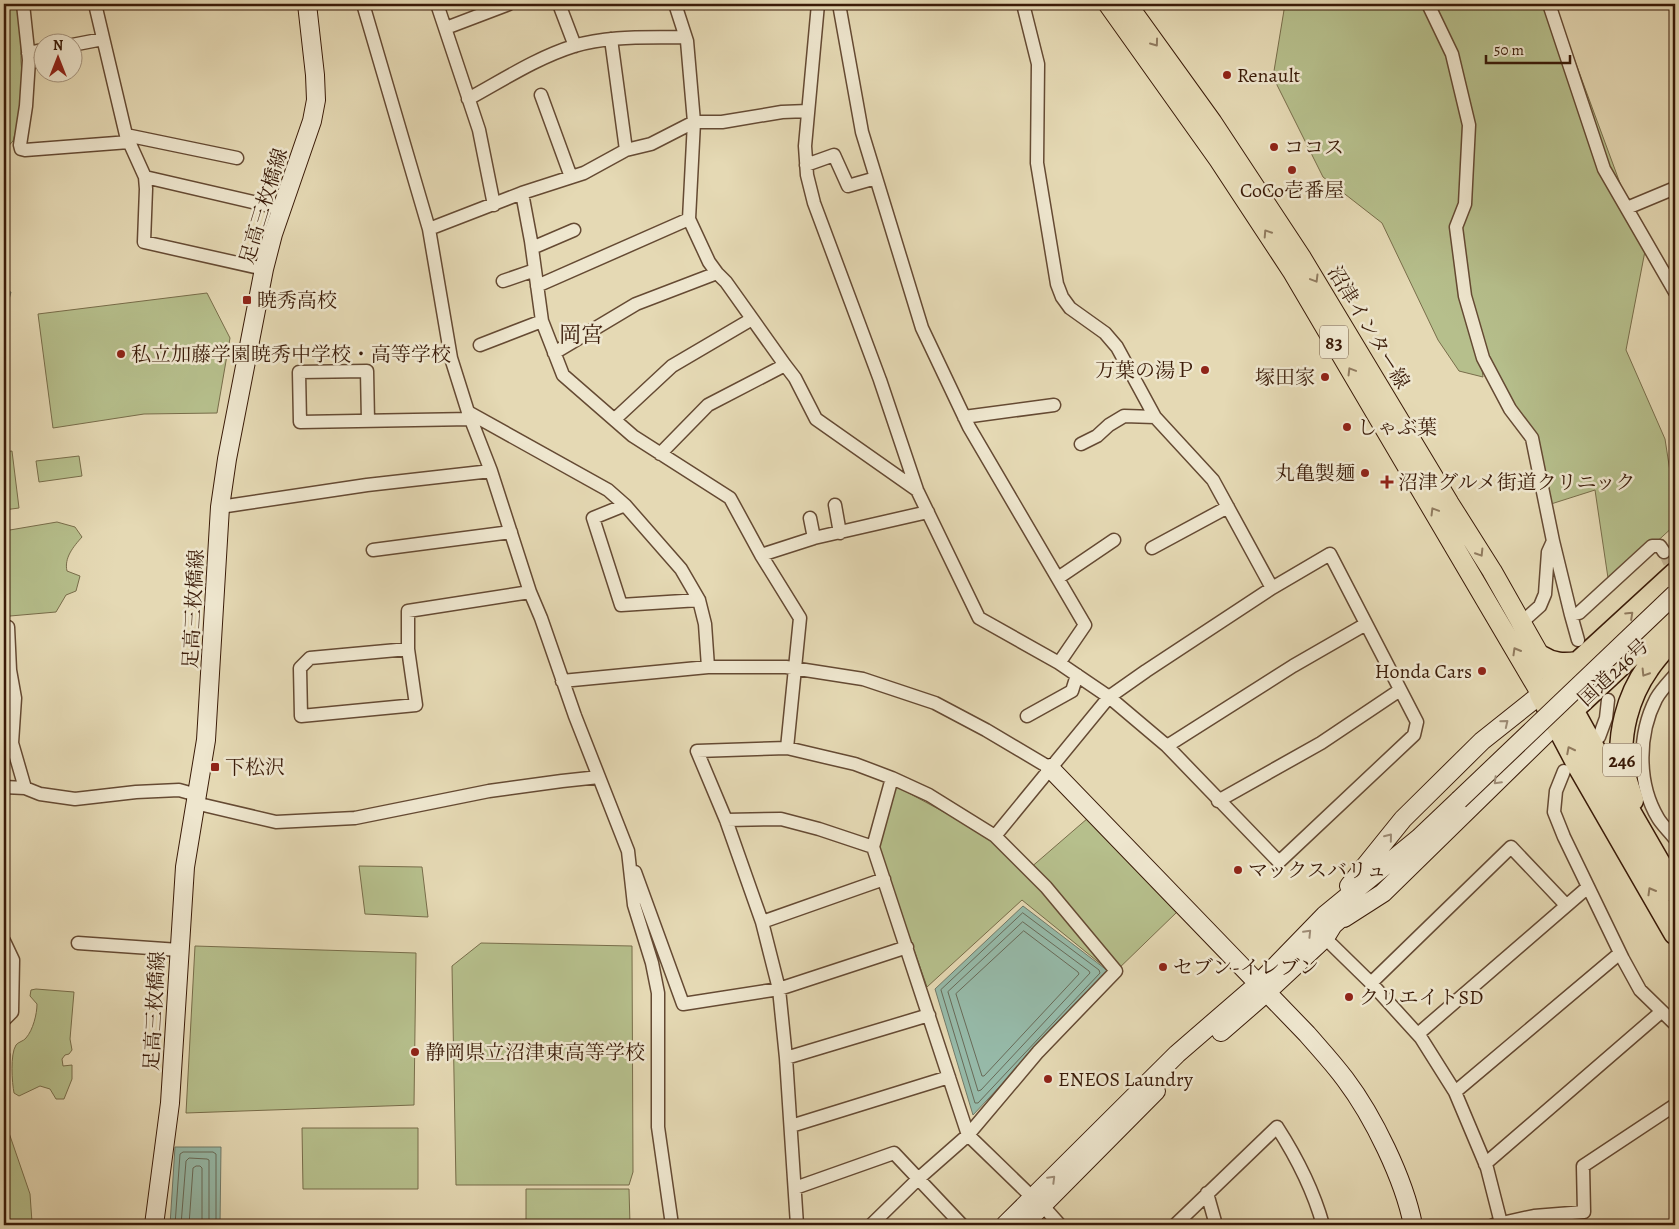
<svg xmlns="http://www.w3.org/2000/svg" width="1679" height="1229" viewBox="0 0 1679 1229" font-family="Alegreya,'Noto Serif JP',serif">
<rect width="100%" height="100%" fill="#e5d9b4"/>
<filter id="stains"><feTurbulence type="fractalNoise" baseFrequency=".004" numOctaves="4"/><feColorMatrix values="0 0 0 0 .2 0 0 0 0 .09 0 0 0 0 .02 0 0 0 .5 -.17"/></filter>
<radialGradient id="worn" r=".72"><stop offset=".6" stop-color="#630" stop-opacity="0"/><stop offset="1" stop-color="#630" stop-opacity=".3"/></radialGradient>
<path fill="#b6bf8c" stroke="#786d4a" d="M 4,4 L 15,4 L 18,8 L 21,30 L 21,61 L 24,102 L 13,141 L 4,151 Z
M 1285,4 L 1554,4 L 1645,251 L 1626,350 L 1665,439 L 1675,504 L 1675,525 L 1652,546 L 1608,578 L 1595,490 L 1551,504 L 1533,443 L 1510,415 L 1477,332 L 1483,377 L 1459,371 L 1438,340 L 1382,223 L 1323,177 L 1273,77 Z
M 4,239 L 9,273 L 6,281 L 4,281 Z
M 207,293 L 230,338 L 217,413 L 144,414 L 53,428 L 38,314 Z
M 12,451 L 19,508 L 4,510 L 4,452 Z
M 79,456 L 82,476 L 39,482 L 36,461 Z
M 57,522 L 75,527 L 82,537 C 73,547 64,558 67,571 L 80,576 L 76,591 L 66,595 L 56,612 L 10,616 L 4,624 L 4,531 Z
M 892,784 L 994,839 L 1029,869 L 1088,818 L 1178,911 L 1113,974 L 1022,900 L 927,987 L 877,844 Z
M 359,866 L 422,867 L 428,917 L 365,914 Z
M 481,943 L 632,946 L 633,1172 L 629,1185 L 456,1185 L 452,966 Z
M 195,946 L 416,953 L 414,1105 L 186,1113 Z
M 36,989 L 74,992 L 70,1039 L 72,1050 L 69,1054 L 65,1055 L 62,1059 L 63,1066 L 72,1065 L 72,1079 L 64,1099 L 56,1099 L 50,1089 L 40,1086 L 19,1096 L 14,1093 C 12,1083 10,1054 16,1045 C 18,1042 24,1041 26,1038 C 33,1030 37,1014 37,1004 L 30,996 L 31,990 Z
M 4,1040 L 6,1043 L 10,1054 L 8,1130 L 30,1194 L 32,1222 L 37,1225 L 4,1225 Z
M 302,1128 L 418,1128 L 418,1189 L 303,1189 Z
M 526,1189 L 629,1189 L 630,1225 L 526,1225 Z"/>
<path fill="#96baa9" stroke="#717a69" d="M 4,291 L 11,292 L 4,319 Z
M 1023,906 L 1108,971 L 973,1115 L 935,989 Z
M 175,1147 L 221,1147 L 220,1225 L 170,1225 Z"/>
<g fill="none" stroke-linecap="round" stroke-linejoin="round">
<path stroke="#686a58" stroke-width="1" d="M 1023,913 L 1099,970 L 1100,973 L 978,1103 L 975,1103 L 941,990 Z
M 1023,922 L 1089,971 L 1090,973 L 981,1090 L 978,1091 L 948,992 Z
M 1024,931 L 1078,972 L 1079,974 L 984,1076 L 982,1076 L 956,994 Z
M 175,1225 L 180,1154 L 183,1152 L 213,1152 L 216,1154 L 216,1225
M 181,1225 L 186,1161 L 189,1158 L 207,1159 L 209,1160 L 209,1225
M 189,1225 L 193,1168 L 196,1166 L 200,1166 L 202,1168 L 202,1225"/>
<path stroke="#c3b392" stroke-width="12" stroke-dasharray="12 6" stroke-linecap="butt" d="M 1664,552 L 1675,575"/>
<g stroke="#654a33" stroke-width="15">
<path id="street" d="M 23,4 L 29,60 L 26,106 L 20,145 L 21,149 L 25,150 L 129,142
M 95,4 L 126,135 L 145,177 L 146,189 L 144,242 L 264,269
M 363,4 L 429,229 L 451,358 L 468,412 L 491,471 L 530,592 L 541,618 L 575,716 L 628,851 L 634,905 L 652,963 L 658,993 L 658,1127 L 672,1225
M 437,4 L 479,130 L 494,205
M 559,4 L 575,46
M 675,4 L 687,41 L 694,122 L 689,219 L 709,262 L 717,273 L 726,282 L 785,365 L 795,378 L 816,419 L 917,490
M 818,4 L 805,146 L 807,175 L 814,203 L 880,380 L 917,490 L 979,618 L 1059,663 L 1109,697 L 1167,746 L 1279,862 L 1414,735 L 1417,722 L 1330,554 L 1272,588 L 1146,671 L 1109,697 L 995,836
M 839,4 L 862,132 L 922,328 L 969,427 L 1085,625 L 1059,663
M 1023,4 L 1038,64 L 1037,163 L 1057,284 L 1062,297 L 1070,308 L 1105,333 L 1117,347 L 1155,417 L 1213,480 L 1272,588
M 1428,4 L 1452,54 L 1469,125 L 1465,204 L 1456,227 L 1465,296 L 1483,358 L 1510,409 L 1532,438 L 1553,541
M 1549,4 L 1604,169 L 1675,292
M 446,28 L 509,4
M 611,39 L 626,150
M 72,45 L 103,39
M 28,53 L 42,50
M 541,95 L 571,177
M 468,99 C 503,80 536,58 574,46 C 610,35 649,38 685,37
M 126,135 L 237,158
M 806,165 L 834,155 L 848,186 L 876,178
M 145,177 L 283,209
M 1627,208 L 1675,188
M 429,229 L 522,193
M 532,248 L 574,230
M 503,281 L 535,270
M 537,286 L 689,219
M 480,345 L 542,321
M 554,353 L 636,304 L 717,273
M 468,412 L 608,490 L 625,505 L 681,569 L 699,600 L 705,624 L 708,667
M 964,417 L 1054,405
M 615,419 L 672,366 L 752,319
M 368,421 L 367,371 L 299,372 L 300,422 L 471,419
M 1081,444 L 1097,436 L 1109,425 L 1124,416 L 1155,417
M 660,454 L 708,405 L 785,365
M 625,505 L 593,518 L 621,605 L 699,600
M 835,505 L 840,533
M 220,507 L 367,485 L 491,471
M 810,518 L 814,538
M 1152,548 L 1228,507
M 373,550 L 511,532
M 761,555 L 814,538 L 928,512
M 1058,578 L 1114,540
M 1571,615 L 1578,640
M 1521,623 L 1540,606 L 1545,594 L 1548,552 L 1553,541 L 1571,615 L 1579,613 L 1652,546 L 1660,546 L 1664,552
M 8,627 L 10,670 L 15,698 L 12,743 L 25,788
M 408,649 L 310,658 L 300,668 L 301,716 L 416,705 L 408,649 L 408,611 L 530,592
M 1675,675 C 1669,682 1661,690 1656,699 C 1638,734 1637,783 1658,818 C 1662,825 1670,832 1675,839
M 562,681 L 708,667 L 786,667 L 863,679 L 935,703 L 986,730 L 1050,768
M 1027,716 L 1072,691 L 1077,675
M 1599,737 L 1606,718 L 1608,700
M 1167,746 L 1293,666 L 1366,624
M 787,748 L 800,618 L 761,555 L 730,498 L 633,436 L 563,375 L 542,321 L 531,241 L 522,193 L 584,173 L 626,150 L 651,144 L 694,122 L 722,122 L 782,112 L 808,111
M 1564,771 L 1556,791 L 1554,812 L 1564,837 L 1623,959 L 1640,990 L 1675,1024
M 892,778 L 873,847 L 968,1135 L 1033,1198 L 1043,1206 L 1060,1225
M 4,787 L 25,788 L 40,794 L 75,799 L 136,792 L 179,790 L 197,795
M 1218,801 L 1321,743 L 1400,690
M 195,803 L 276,822 L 355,818 L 489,791 L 562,781 L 599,777
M 726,820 L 781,819 L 819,829 L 873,847
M 635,872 L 683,1004 L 779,989 L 907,947
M 762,922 L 884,879
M 1325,938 L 1371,983 L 1421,1038 L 1455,1092 L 1487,1168 L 1501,1223
M 4,941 L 13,960 L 12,1012 L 5,1019 L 4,1018
M 78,943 L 179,950
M 1371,983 L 1511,847 L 1566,905
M 1418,1034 L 1588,887
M 786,1058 L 929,1015
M 1455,1092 L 1620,953
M 791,1126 L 949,1077
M 1485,1164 L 1661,1012
M 795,1188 L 894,1153 L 962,1225
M 1207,1193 L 1216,1225
M 797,1225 L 786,1058 L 779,989 L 762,922 L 726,820 L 697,751 L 787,748 L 855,764 L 892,778 L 929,795 L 995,836 L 1046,887 L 1116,971 L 1038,1052 L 968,1135 L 918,1179 L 871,1225
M 1175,1225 L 1277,1127 C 1297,1158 1313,1189 1323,1225
M 1493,1225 L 1534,1216 L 1584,1212 L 1583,1166 L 1675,1105"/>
</g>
<g stroke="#3a1b08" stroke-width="20">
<path id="secondary" d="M 1050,768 L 1307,1034 C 1320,1049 1333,1063 1345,1079 C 1373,1116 1404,1179 1413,1225
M 1349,886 L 1403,819 L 1482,741 L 1541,694
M 1344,918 L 1383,893 L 1557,723
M 1221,1032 L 1267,992 L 1325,938 L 1333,925 L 1353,907
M 154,1225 L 170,1103 L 185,867 L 206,740 L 220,507 L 227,459 L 264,269 L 273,234 L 312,121 L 316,100 L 315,75 L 307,4
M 1005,1225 L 1177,1054 L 1259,983 L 1325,915 L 1419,838 L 1459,800
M 1023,1225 L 1156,1091"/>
</g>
<g stroke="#3a1b08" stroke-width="21">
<path id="primary" d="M 1108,4 L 1219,160 L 1292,271 L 1541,694
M 1127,4 L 1212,122 L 1301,257 L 1449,503 L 1492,571 L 1548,670"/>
</g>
<g stroke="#3a1b08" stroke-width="25">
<path id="highway" d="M 1675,574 L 1578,663 L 1541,694 L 1580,768 L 1675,933
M 1675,614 L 1572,710 L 1607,773 L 1675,891
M 1541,657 C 1553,665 1564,665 1578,663
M 1632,800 C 1629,790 1625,780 1623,770 C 1617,736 1628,696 1648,668 C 1656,656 1666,646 1675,635"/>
</g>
<use href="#street" stroke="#eee6ce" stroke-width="12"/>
<use href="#secondary" stroke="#eee6ce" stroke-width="18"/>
<use href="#primary" stroke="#e5d9b4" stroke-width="19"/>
<use href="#highway" stroke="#e5d9b4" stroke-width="22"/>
<g stroke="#3a1b08" stroke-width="20" stroke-linecap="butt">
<path id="secondary-bridge" d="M 1459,800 L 1675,594"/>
</g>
<use href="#secondary-bridge" stroke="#eee6ce" stroke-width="18"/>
</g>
<defs><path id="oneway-chevron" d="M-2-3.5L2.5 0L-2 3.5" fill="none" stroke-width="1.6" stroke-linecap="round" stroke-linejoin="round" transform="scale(1.25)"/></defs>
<g stroke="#907a5e">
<use href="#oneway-chevron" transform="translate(1155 43) rotate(54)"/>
<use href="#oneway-chevron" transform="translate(1267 233) rotate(-123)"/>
<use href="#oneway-chevron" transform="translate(1315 279) rotate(59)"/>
<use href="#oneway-chevron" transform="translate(1351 371) rotate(-121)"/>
<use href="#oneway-chevron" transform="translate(1434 511) rotate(-121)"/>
<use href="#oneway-chevron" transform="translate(1480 553) rotate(58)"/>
<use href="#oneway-chevron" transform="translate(1630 615) rotate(-43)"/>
<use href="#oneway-chevron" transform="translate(1516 651) rotate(-120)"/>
<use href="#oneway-chevron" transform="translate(1645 673) rotate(122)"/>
<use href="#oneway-chevron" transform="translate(1570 750) rotate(-117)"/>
<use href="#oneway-chevron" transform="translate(1651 891) rotate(-120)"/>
</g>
<g stroke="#9d8b75">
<use href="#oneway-chevron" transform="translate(1505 723) rotate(-39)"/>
<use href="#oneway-chevron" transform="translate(1497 781) rotate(135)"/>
<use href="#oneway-chevron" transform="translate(1389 837) rotate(-51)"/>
<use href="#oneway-chevron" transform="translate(1308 933) rotate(-46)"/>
<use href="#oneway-chevron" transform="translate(1052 1179) rotate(-45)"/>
</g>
<g fill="#8f2418" stroke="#eee6ce" stroke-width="2">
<circle cx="1227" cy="75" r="5"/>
<circle cx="1274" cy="147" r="5"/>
<circle cx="1292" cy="170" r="5"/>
<rect x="242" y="295" width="10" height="10" rx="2.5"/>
<circle cx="121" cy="354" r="5"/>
<circle cx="1205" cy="370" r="5"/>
<circle cx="1325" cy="377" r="5"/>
<circle cx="1347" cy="427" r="5"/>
<circle cx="1365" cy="473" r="5"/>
<path d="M1384.5 474.5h5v5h5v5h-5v5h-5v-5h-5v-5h5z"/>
<circle cx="1482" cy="671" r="5"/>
<rect x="210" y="762" width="10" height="10" rx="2.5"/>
<circle cx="1238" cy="870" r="5"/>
<circle cx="1163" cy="967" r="5"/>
<circle cx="1349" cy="997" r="5"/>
<circle cx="415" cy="1052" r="5"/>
<circle cx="1048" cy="1079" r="5"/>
</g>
<g text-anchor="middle" stroke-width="5" stroke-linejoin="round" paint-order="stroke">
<g fill="#eee6ce" stroke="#705843" stroke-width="1">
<rect x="1320" y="325.5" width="28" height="33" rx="4"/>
<rect x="1603" y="743.5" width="38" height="33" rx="4"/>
</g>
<g font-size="19" font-weight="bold" fill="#3a1b08">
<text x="1334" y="349">83</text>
<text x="1622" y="767">246</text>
</g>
<g font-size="20" fill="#3a1b08" stroke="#eee6ce" text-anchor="start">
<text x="1237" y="82">Renault</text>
<text x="1284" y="154">ココス</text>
<text x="1292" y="197" text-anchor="middle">CoCo壱番屋</text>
<text x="257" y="307">暁秀高校</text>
<text x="131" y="361">私立加藤学園暁秀中学校・高等学校</text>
<text x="1195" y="377" text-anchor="end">万葉の湯Ｐ</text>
<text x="1315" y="384" text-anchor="end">塚田家</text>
<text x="1357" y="434">しゃぶ葉</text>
<text x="1355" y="480" text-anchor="end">丸亀製麺</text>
<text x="1398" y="489">沼津グルメ街道クリニック</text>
<text x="1472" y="678" text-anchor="end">Honda Cars</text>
<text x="225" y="774">下松沢</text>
<text x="1248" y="877">マックスバリュ</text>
<text x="1173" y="974">セブン-イレブン</text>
<text x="1359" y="1004">クリエイトSD</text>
<text x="425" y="1059">静岡県立沼津東高等学校</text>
<text x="1058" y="1086">ENEOS Laundry</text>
</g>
<g font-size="20" fill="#3a1b08" stroke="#eee6ce">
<text transform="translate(263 206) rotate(-73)" y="7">足高三枚橋線</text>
<text transform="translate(1369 327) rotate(59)" y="7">沼津インター線</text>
<text transform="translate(193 609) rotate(-87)" y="7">足高三枚橋線</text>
<text transform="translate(1613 672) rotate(-43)" y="7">国道246号</text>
<text transform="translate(154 1011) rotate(-87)" y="7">足高三枚橋線</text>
</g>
<g font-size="22" fill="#3a1b08" stroke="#eee6ce">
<text x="581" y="342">岡宮</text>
</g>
</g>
<rect width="1679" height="1229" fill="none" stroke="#e5d9b4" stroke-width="20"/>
<rect x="5" y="5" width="1669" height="1219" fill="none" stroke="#3a1b08" stroke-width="2.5"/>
<rect x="10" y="10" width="1659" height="1209" fill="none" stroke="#3a1b08"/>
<g transform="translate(58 58)"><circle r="24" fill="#eee6ce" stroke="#a6957f"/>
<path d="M0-4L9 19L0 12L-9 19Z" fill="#8f2418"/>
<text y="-8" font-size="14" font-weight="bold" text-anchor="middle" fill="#3a1b08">N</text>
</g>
<path d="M1486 55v8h84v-8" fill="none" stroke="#3a1b08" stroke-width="2.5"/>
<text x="1494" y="55" font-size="15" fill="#3a1b08" stroke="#eee6ce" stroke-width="4" paint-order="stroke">50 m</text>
<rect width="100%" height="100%" filter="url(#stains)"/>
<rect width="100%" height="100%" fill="url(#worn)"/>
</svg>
